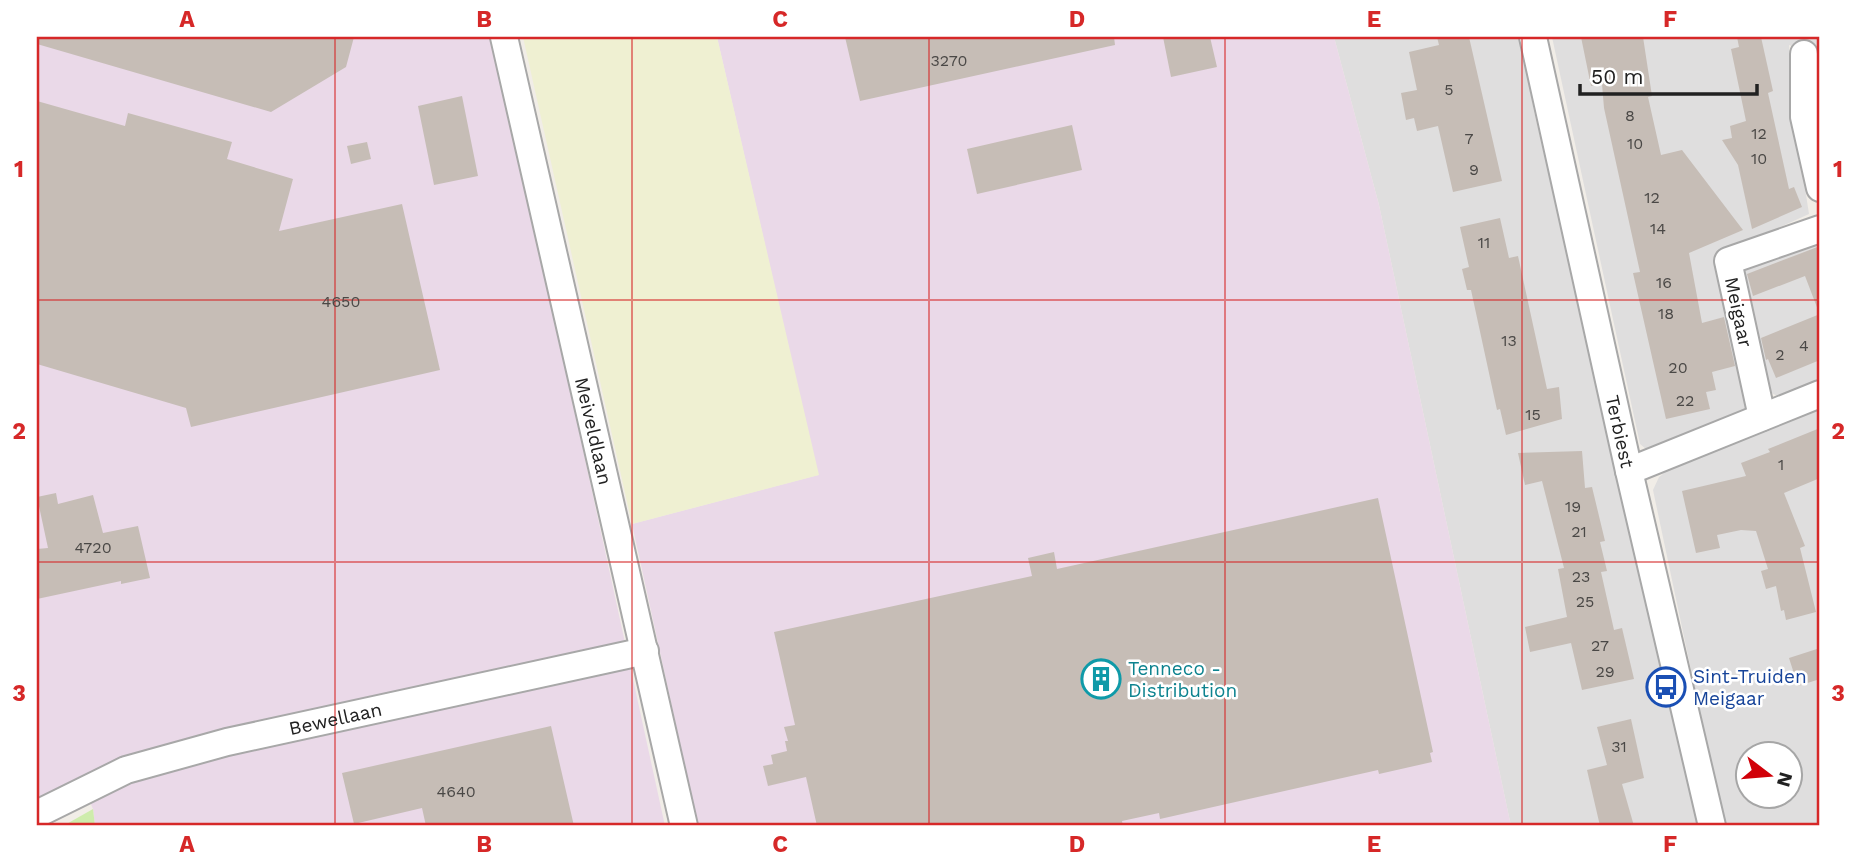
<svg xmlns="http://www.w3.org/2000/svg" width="1857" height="863" viewBox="0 0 1857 863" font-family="'Work Sans',sans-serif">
<rect width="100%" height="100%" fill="#f1ede7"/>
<path fill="#dfdede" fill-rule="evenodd" d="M 1334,37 L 1520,37 L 1534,111 L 1701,826 L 1511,826 L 1379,205 Z
M 1552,37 L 1820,37 L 1820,56 L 1789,45 L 1795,123 L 1809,214 L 1718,255 L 1749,412 L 1654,450 L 1646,449 L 1640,444 Z
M 1820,235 L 1820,383 L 1779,397 L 1766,390 L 1737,266 Z
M 1820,406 L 1820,826 L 1724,826 L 1653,490 L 1659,477 L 1669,469 ZM 1748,754 L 1790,754 L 1790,796 L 1748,796 Z"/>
<path fill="#ead9e8" d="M 37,37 L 493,37 L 665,826 L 95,826 L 93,809 L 80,778 L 37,804 Z
M 717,37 L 1334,37 L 1379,205 L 1511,826 L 698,826 L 632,524 L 818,475 Z"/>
<path fill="#eff0d2" d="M 523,37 L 717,37 L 819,475 L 632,524 Z"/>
<path fill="#ceecac" d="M 93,809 L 95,826 L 63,826 Z"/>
<path fill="#c6bdb6" d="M 37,37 L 354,37 L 346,67 L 271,112 L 37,44 Z
M 845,37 L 1114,37 L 1115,45 L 860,101 Z
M 1163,37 L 1210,37 L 1217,67 L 1171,77 Z
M 1437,37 L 1469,37 L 1502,181 L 1453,192 L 1438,126 L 1417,131 L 1414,118 L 1406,120 L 1401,93 L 1417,90 L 1409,52 L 1439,45 Z
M 1581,37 L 1643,37 L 1652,96 L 1648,97 L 1661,155 L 1682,150 L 1743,230 L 1689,253 L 1702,323 L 1724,317 L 1735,366 L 1712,372 L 1716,390 L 1706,392 L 1710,409 L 1666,419 L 1633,273 L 1640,272 L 1604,108 L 1602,84 L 1591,86 Z
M 1737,37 L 1761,37 L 1773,91 L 1768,93 L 1789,189 L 1794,187 L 1802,207 L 1752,229 L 1738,165 L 1722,140 L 1732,138 L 1730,126 L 1746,121 L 1731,49 L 1739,47 Z
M 462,96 L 478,176 L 434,185 L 418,106 Z
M 37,101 L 125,126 L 128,113 L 232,142 L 227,159 L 293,179 L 279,231 L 402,204 L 440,370 L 191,427 L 186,408 L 37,364 Z
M 1072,125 L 1082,170 L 977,194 L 967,149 Z
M 367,142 L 371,159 L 351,164 L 347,146 Z
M 1500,218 L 1509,258 L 1518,256 L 1547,389 L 1559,387 L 1562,419 L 1506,435 L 1500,409 L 1497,410 L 1471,290 L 1467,290 L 1462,269 L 1469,267 L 1460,227 Z
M 1820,246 L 1820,310 L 1818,310 L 1805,276 L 1753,296 L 1747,274 Z
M 1820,314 L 1820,360 L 1776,378 L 1768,359 L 1766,360 L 1761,338 Z
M 1820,428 L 1820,478 L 1784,493 L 1805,546 L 1800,548 L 1816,612 L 1786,620 L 1784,610 L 1781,611 L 1776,586 L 1766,589 L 1761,571 L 1768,569 L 1756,531 L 1741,530 L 1717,535 L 1720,548 L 1696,553 L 1682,491 L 1746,476 L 1741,463 L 1770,452 L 1768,449 Z
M 1582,451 L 1585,488 L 1592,487 L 1605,541 L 1600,542 L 1607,571 L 1601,572 L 1614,630 L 1622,628 L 1634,679 L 1582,690 L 1571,643 L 1530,652 L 1525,627 L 1567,617 L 1558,569 L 1564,568 L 1542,481 L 1525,485 L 1518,453 Z
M 56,493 L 58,504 L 93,495 L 103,533 L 138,526 L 150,578 L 121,584 L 121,581 L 37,599 L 37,549 L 48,548 L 37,497 Z
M 1378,498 L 1433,752 L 1430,753 L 1432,762 L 1379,774 L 1378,770 L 1160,819 L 1159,813 L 1122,821 L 1123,826 L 817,826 L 806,777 L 768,786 L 763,766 L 773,764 L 771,755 L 787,751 L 785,741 L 788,741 L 784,727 L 795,725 L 774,632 L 1032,576 L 1028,558 L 1054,552 L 1057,569 Z
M 1820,648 L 1820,679 L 1798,686 L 1789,658 Z
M 1631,719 L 1644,778 L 1622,784 L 1634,826 L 1600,826 L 1587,770 L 1607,765 L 1597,727 Z
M 551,726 L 574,826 L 426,826 L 422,808 L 354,824 L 342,773 Z"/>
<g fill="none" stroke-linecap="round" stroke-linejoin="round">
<g stroke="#a8a8a8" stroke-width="30">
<g id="street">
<path id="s1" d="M 504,37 L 684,826"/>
<path id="s2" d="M 1533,37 L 1629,471 L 1712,826"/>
<path d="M 1804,54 L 1804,117 L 1820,188"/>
<path d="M 1762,417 L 1728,261 L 1820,229"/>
<path d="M 1629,471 L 1820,394"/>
<path id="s3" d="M 37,814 L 126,770 L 227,742 L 645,651"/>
</g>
</g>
<use href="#street" stroke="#fff" stroke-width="26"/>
</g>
<path fill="none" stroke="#d62828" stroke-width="2" stroke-opacity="0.55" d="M 335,37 L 335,826M 632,37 L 632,826M 929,37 L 929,826M 1225,37 L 1225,826M 1522,37 L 1522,826M 37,300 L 1820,300M 37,562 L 1820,562"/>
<defs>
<g id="building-ring" transform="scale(2.0125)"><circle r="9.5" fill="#fff" stroke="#0f9aa8" stroke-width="1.5"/><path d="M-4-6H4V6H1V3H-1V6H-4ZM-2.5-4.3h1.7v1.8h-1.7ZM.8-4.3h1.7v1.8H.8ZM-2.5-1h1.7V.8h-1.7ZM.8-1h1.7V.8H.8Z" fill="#0f9aa8"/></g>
<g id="bus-ring" transform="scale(2.0125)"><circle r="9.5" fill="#fff" stroke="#1a4fb4" stroke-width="1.5"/><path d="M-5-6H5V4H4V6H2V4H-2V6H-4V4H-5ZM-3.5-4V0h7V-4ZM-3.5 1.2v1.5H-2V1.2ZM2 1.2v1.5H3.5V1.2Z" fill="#1a4fb4"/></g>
</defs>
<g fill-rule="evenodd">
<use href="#building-ring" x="1101" y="679"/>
<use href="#bus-ring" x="1666" y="687"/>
</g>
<g text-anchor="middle" stroke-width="5" stroke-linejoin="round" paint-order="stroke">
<g font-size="16" fill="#4a4846">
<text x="949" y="66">3270</text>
<text x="1449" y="95">5</text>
<text x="1630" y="121">8</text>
<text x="1759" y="139">12</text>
<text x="1469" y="144">7</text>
<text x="1635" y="149">10</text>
<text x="1759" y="164">10</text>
<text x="1474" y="175">9</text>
<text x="1652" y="203">12</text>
<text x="1658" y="234">14</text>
<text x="1484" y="248">11</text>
<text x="1664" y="288">16</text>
<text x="341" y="307">4650</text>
<text x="1666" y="319">18</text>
<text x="1509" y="346">13</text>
<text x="1804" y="351">4</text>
<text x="1780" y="360">2</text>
<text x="1678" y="373">20</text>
<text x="1685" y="406">22</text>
<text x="1533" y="420">15</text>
<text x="1781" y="470">1</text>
<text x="1573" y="512">19</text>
<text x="1579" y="537">21</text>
<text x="93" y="553">4720</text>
<text x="1581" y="582">23</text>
<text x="1585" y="607">25</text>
<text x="1600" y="651">27</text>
<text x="1605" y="677">29</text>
<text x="1619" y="752">31</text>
<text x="456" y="797">4640</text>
</g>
<g font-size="19" fill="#212121" stroke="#fff">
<text transform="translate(1739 312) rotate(78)" y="7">Meigaar</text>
<text dy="7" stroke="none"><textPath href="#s1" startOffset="404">Meiveldlaan</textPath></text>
<text dy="7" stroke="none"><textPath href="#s2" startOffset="404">Terbiest</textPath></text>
<text dy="7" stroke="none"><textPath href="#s3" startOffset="315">Bewellaan</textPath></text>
</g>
<g font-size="19" fill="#0d838f" stroke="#fff" text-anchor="start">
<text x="1128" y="675">Tenneco -<tspan x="1128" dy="22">Distribution</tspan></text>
</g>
<g font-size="19" fill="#164399" stroke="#fff" text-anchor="start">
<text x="1693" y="683">Sint-Truiden<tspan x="1693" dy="22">Meigaar</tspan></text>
</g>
</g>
<rect width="1857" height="863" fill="none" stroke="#ffffff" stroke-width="77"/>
<g transform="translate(1769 775) rotate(106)"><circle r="33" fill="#ffffff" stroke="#a6a6a6" stroke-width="2"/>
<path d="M0-5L12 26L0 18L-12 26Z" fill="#d10008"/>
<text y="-10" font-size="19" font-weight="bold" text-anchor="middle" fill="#212121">N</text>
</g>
<path d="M1580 84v10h177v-10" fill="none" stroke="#212121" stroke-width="3.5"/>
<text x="1591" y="84" font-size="21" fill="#212121" stroke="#ffffff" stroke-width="5" paint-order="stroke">50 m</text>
<rect x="38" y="38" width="1780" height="786" fill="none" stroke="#d62828" stroke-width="2.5"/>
<g font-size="23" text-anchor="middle" font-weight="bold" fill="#d62828">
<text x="187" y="27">A</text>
<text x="484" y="27">B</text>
<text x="780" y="27">C</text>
<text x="1077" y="27">D</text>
<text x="1374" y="27">E</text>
<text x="1670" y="27">F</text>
<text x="19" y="177">1</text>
<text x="1838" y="177">1</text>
<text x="19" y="439">2</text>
<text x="1838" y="439">2</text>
<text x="19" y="701">3</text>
<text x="1838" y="701">3</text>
<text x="187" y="852">A</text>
<text x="484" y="852">B</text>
<text x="780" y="852">C</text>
<text x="1077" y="852">D</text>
<text x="1374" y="852">E</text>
<text x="1670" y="852">F</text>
</g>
</svg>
